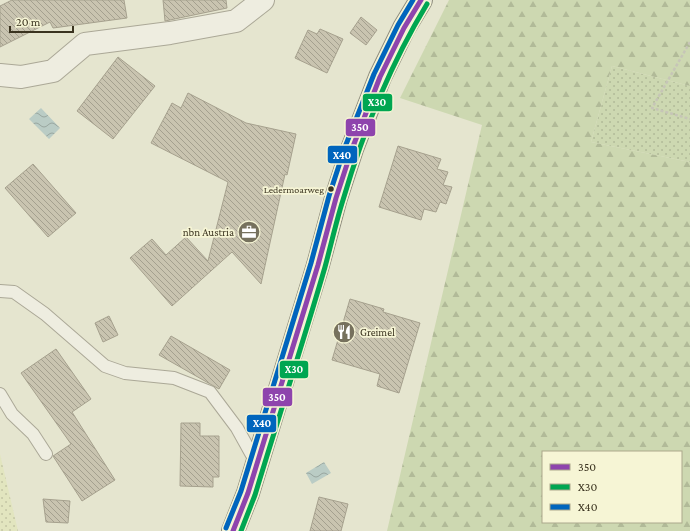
<svg xmlns="http://www.w3.org/2000/svg" width="690" height="531" viewBox="0 0 690 531" font-family="'Crimson Pro',serif">
<defs>
<pattern id="farmland-dots" width="8" height="8" patternUnits="userSpaceOnUse"><rect width="8" height="8" fill="#e2e5bf"/><path d="M2 2h.1M6 6h.1" fill="none" stroke="#c3c5a4" stroke-width="1.8" stroke-linecap="round"/></pattern>
<pattern id="grass-dots" width="8" height="8" patternUnits="userSpaceOnUse"><rect width="8" height="8" fill="#cdd8b1"/><path d="M2 2h.1M6 6h.1" fill="none" stroke="#b1ba98" stroke-width="1.8" stroke-linecap="round"/></pattern>
<pattern id="forest-firs" width="22" height="20" patternUnits="userSpaceOnUse"><rect width="22" height="20" fill="#cdd8b1"/><path d="M5 1l3.5 6h-7zM16 11l3.5 6h-7z" fill="#b1ba98"/></pattern>
<pattern id="water-waves" width="16" height="10" patternUnits="userSpaceOnUse"><rect width="16" height="10" fill="#baccc5"/><path d="M0 5q4-4 8 0t8 0" fill="none" stroke="#98a69f"/></pattern>
<pattern id="building-back-hatch" width="6" height="6" patternUnits="userSpaceOnUse"><rect width="6" height="6" fill="#c9c4b0"/><path d="M-1 5l2 2M0 0l6 6M5-1l2 2" fill="none" stroke="#a4a08f"/></pattern>
</defs>
<rect width="100%" height="100%" fill="#e5e5cf"/>
<path fill="url(#farmland-dots)" d="M 0,454 L 18,531 L 0,531 Z"/>
<path fill="url(#grass-dots)" d="M 612,66 L 690,86 L 690,162 L 591,142 Z"/>
<path fill="url(#forest-firs)" fill-rule="evenodd" d="M 449,0 L 690,0 L 690,86 L 612,66 L 591,142 L 690,162 L 690,531 L 387,531 L 482,125 L 400,98 ZM 543,452 L 681,452 L 681,522 L 543,522 Z"/>
<path fill="url(#water-waves)" d="M 41,108 L 60,128 L 49,139 L 29,119 Z
M 324,462 L 331,473 L 312,484 L 306,473 Z"/>
<path fill="url(#building-back-hatch)" stroke="#a6a18e" d="M 12,0 L 124,0 L 127,18 L 53,28 L 50,22 L 0,47 L 0,6 Z
M 163,0 L 226,0 L 227,8 L 165,21 Z
M 361,17 L 377,30 L 366,45 L 350,33 Z
M 320,29 L 343,39 L 327,73 L 295,58 L 308,30 L 317,34 Z
M 118,57 L 155,86 L 113,139 L 77,111 Z
M 188,93 L 246,123 L 296,134 L 287,175 L 285,174 L 261,284 L 232,252 L 172,306 L 130,258 L 152,239 L 166,255 L 186,237 L 208,261 L 228,182 L 151,143 L 172,103 L 181,108 Z
M 398,146 L 441,159 L 437,169 L 448,172 L 443,185 L 452,187 L 446,204 L 440,202 L 436,212 L 424,209 L 421,220 L 379,207 Z
M 33,164 L 76,213 L 48,237 L 5,188 Z
M 350,299 L 384,309 L 383,312 L 420,323 L 399,393 L 377,386 L 380,374 L 332,360 Z
M 109,316 L 118,335 L 103,342 L 95,323 Z
M 171,336 L 230,370 L 219,389 L 159,355 Z
M 56,349 L 91,399 L 72,412 L 115,480 L 82,501 L 53,456 L 71,444 L 21,373 Z
M 181,423 L 200,423 L 200,436 L 219,436 L 219,477 L 213,477 L 213,487 L 180,486 Z
M 319,497 L 348,504 L 341,531 L 310,531 Z
M 43,499 L 70,501 L 68,523 L 46,522 Z"/>
<g fill="none" stroke-linecap="round" stroke-linejoin="round">
<g stroke="#aba897" stroke-width="14">
<path id="lane" d="M 0,291 L 14,292 L 45,314 L 105,366 L 125,373 L 174,378 L 210,392 L 237,428 L 257,464
M 0,394 L 12,414 L 33,434 L 46,454"/>
</g>
<g stroke="#aba897" stroke-width="24">
<path id="street" d="M 0,75 L 21,77 L 53,71 L 85,44 L 170,33 L 236,21 L 263,0"/>
</g>
<g stroke="#908e7e" stroke-width="24">
<path id="primary" d="M 233,531 L 248,493 L 318,265 L 336,198 L 352,149 L 380,77 L 404,28 L 421,0"/>
</g>
<path stroke="#c6c5b7" stroke-width="2.5" stroke-dasharray="3 2" stroke-linecap="butt" d="M 690,42 L 652,108 L 690,119"/>
<use href="#lane" stroke="#eeede0" stroke-width="12"/>
<use href="#street" stroke="#eeede0" stroke-width="22"/>
<use href="#primary" stroke="#e5e4d2" stroke-width="22"/>
<g stroke="#f6f5d5" stroke-width="8">
<path id="bus-1" d="M 233,531 L 248,493 L 318,265 L 336,198 L 352,149 L 380,77 L 404,28 L 421,0"/>
</g>
<g stroke="#f6f5d5" stroke-width="8">
<path id="bus-2" d="M 241,531 L 255,495 C 278,419 303,343 325,267 C 331,245 336,222 343,200 C 363,132 390,65 427,4"/>
</g>
<g stroke="#f6f5d5" stroke-width="8">
<path id="bus-3" d="M 226,528 L 241,491 L 311,263 L 329,196 L 345,147 L 374,74 L 398,25 L 413,0"/>
</g>
<use href="#bus-1" stroke="#8e44ad" stroke-width="5"/>
<use href="#bus-2" stroke="#00a651" stroke-width="5"/>
<use href="#bus-3" stroke="#0065bd" stroke-width="5"/>
</g>
<defs>
<g id="office-disc" transform="scale(1.15)"><circle r="9.5" fill="#76715d" stroke="#f6f5d5"/><path d="M-6-3h4V-5.5h4V-3h4V5H-6ZM-1-4.5V-3h2v-1.5ZM-6 0V1H6V0Z" fill="#fff"/></g>
<g id="restaurant-disc" transform="scale(1.15)"><circle r="9.5" fill="#76715d" stroke="#f6f5d5"/><path d="M-5-6h1v4h1v-4h1v4h1v-4h1v5L-1.5 .5V6h-2V.5L-5-1ZM5-6V6H3V1.5H1.5Q1.5-4 5-6Z" fill="#fff"/></g>
</defs>
<g fill-rule="evenodd">
<use href="#office-disc" x="249" y="232"/>
<use href="#restaurant-disc" x="344" y="332"/>
</g>
<circle fill="#3a331f" stroke="#f6f5d5" stroke-width="1.5" cx="331" cy="189" r="3.5"/>
<g text-anchor="middle" stroke-width="3.5" stroke-linejoin="round" paint-order="stroke">
<g font-size="10" fill="#3a331f" stroke="#f6f5d5" text-anchor="end">
<text x="324" y="193">Ledermoarweg</text>
</g>
<g font-size="11" fill="#3a331f" stroke="#f6f5d5" text-anchor="end">
<text x="234" y="236">nbn Austria</text>
<text x="360" y="336" text-anchor="start">Greimel</text>
</g>
</g>
<g stroke="#f6f5d5" stroke-width="1.5">
<rect x="362" y="93" width="31" height="19" rx="4" fill="#00a651"/>
<rect x="345" y="118" width="31" height="19" rx="4" fill="#8e44ad"/>
<rect x="327" y="145" width="31" height="19" rx="4" fill="#0065bd"/>
<rect x="279" y="360" width="30" height="19" rx="4" fill="#00a651"/>
<rect x="262" y="387" width="31" height="20" rx="4" fill="#8e44ad"/>
<rect x="246" y="414" width="31" height="19" rx="4" fill="#0065bd"/>
</g>
<g font-size="11" text-anchor="middle" font-weight="bold" fill="#fff">
<text x="377" y="106">X30</text>
<text x="360" y="131">350</text>
<text x="342" y="159">X40</text>
<text x="294" y="373">X30</text>
<text x="277" y="401">350</text>
<text x="262" y="427">X40</text>
</g>
<rect x="542" y="451" width="140" height="72" fill="#f6f5d5" stroke="#aba78c"/>
<rect x="550" y="464" width="20" height="6" fill="#8e44ad" stroke="#aba78c"/>
<text x="578" y="471" font-size="12" fill="#3a331f">350</text>
<rect x="550" y="484" width="20" height="6" fill="#00a651" stroke="#aba78c"/>
<text x="578" y="491" font-size="12" fill="#3a331f">X30</text>
<rect x="550" y="504" width="20" height="6" fill="#0065bd" stroke="#aba78c"/>
<text x="578" y="511" font-size="12" fill="#3a331f">X40</text>
<path d="M10 26v6h63v-6" fill="none" stroke="#3a331f" stroke-width="2"/>
<text x="16" y="26" font-size="12" fill="#3a331f" stroke="#f6f5d5" stroke-width="3" paint-order="stroke">20 m</text>
</svg>
